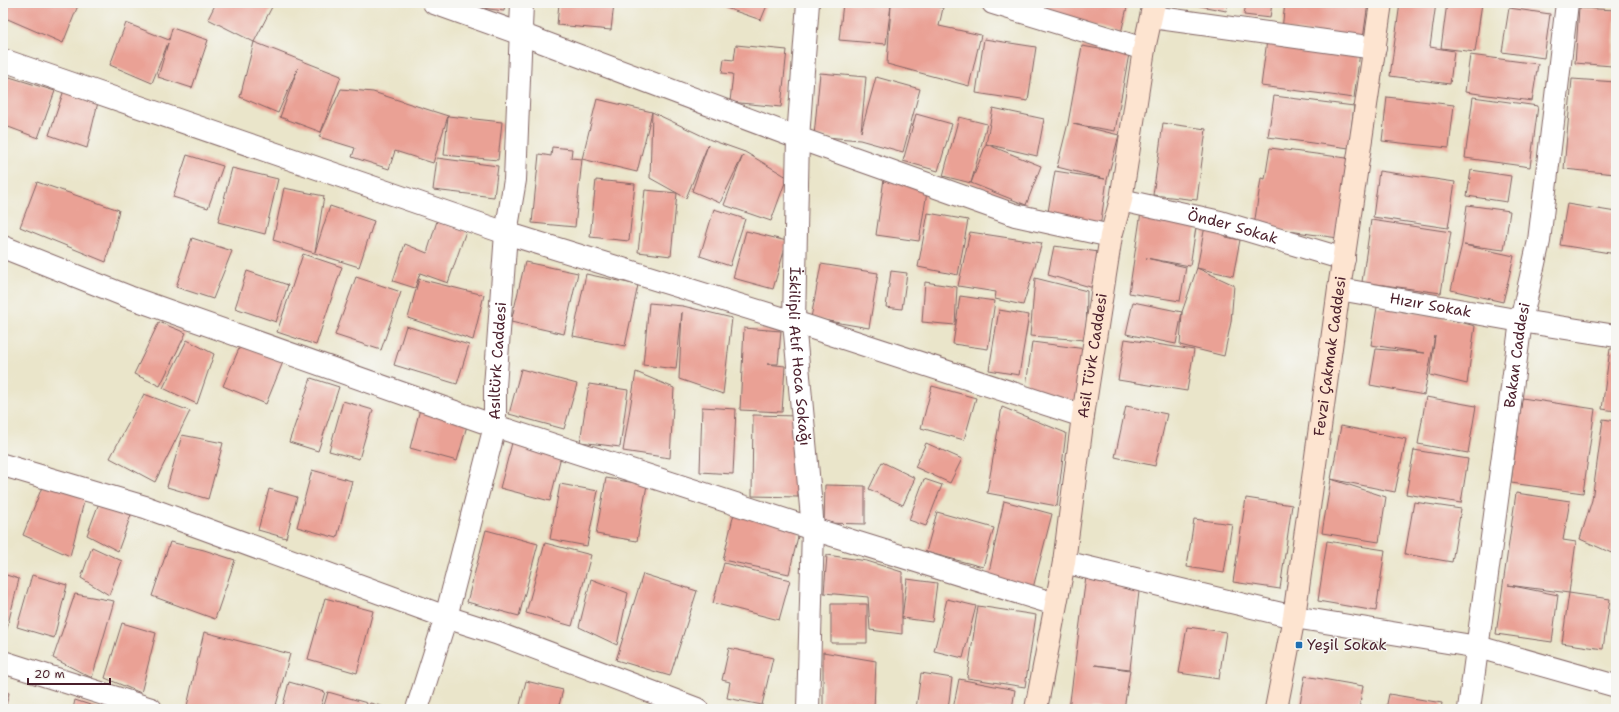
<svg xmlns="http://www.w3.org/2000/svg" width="1619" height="712" viewBox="0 0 1619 712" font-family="'Shantell Sans',sans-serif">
<rect width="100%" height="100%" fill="#f6f6f2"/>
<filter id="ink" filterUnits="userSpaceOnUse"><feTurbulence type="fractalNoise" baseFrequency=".025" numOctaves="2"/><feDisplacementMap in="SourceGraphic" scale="8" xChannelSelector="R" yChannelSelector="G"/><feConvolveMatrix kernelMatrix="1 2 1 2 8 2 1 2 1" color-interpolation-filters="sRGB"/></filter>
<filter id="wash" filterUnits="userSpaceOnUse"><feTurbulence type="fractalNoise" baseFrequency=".012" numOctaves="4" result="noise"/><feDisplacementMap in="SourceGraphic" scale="16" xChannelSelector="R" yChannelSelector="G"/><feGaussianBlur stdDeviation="0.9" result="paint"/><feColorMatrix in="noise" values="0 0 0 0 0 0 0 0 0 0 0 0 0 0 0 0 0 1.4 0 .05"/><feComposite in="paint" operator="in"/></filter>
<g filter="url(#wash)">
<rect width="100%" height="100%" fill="#eae5ca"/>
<g id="blocks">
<path fill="#eaa195" d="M 3,3 L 79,3 L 63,43 L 3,17 Z
M 216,3 L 274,3 L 254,42 L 341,76 L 321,132 L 280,117 L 298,68 L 278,113 L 240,97 L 254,42 L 208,19 Z
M 445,3 L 505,3 L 504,11 Z
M 559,3 L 614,3 L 611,30 L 557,25 Z
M 724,3 L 768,3 L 761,20 L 723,7 Z
M 843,3 L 921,3 L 943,8 L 939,26 L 981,35 L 969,86 L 887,64 L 891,5 L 886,44 L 839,40 Z
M 1040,3 L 1128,3 L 1121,33 L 1037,11 Z
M 1186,3 L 1228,3 L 1226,11 Z
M 1246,3 L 1272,3 L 1270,18 L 1244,15 Z
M 1285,3 L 1368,3 L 1363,39 L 1282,29 Z
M 1400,3 L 1436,3 L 1430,47 L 1454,51 L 1450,84 L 1390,76 Z
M 1447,3 L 1482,3 L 1475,52 L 1441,48 Z
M 1509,8 L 1550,14 L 1544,58 L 1502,52 Z
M 1579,8 L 1616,10 L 1612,66 L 1575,63 Z
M 126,23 L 169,40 L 172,28 L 208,40 L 192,88 L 158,77 L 168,43 L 152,83 L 110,65 Z
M 984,39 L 1036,47 L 1028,101 L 976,93 Z
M 1267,40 L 1360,52 L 1354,98 L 1261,86 Z
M 736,45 L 787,50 L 781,107 L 730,102 L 733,74 L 722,73 L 724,59 L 734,60 Z
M 1082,46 L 1129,54 L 1115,131 L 1073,124 L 1119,135 L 1107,180 L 1100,227 L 1047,218 L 1055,171 L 1105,179 L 1057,167 L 1068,123 Z
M 1470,55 L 1538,64 L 1532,101 L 1465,92 Z
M 820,73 L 866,77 L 861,132 L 876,77 L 920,89 L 903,152 L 860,140 L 814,136 Z
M 3,75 L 55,91 L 38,138 L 3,125 Z
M 1572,79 L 1616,82 L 1615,174 L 1564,169 Z
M 65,87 L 99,98 L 87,148 L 49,135 Z
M 341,89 L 373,92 L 448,116 L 433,163 L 395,151 L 389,169 L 352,157 L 355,148 L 319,137 Z
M 1274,96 L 1354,106 L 1349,148 L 1268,137 Z
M 1387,97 L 1454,105 L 1449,148 L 1382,141 Z
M 1473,97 L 1538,106 L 1530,167 L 1465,158 Z
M 597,99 L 652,112 L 711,140 L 745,152 L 787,177 L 771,221 L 724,205 L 743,155 L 720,203 L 692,191 L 708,145 L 686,198 L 650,178 L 652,112 L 637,172 L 582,159 Z
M 993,108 L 1044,119 L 1037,156 L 986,144 Z
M 916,114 L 952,124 L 938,171 L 903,161 Z
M 448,116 L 502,122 L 498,160 L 444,155 Z
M 959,117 L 987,124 L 971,183 L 943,176 Z
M 1163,123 L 1206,129 L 1197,200 L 1153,195 Z
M 986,144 L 1041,166 L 1026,205 L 971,183 Z
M 552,147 L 572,149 L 571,158 L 582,159 L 575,227 L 532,223 L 539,154 L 551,156 Z
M 1270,148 L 1354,159 L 1338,238 L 1254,226 L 1261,178 L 1265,179 Z
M 187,155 L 223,166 L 208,208 L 173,197 Z
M 437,158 L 498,166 L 494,197 L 433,190 Z
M 232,168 L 278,179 L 265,234 L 218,222 Z
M 1471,170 L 1511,176 L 1507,202 L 1467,196 Z
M 1379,171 L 1455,182 L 1448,228 L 1373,217 Z
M 884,179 L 928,186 L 919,241 L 876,235 Z
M 596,180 L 635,184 L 629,241 L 590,237 Z
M 37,182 L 119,210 L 106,262 L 20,227 Z
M 284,188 L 324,196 L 315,252 L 330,206 L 374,221 L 359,267 L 273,240 Z
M 645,190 L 677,193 L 671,256 L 638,252 Z
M 1567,204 L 1616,212 L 1616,254 L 1560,245 Z
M 1467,205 L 1510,211 L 1504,250 L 1464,245 L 1514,256 L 1503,302 L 1451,290 L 1462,244 Z
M 714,209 L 745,219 L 730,266 L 700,256 Z
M 1141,212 L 1197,221 L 1190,266 L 1146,258 L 1186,267 L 1180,301 L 1129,293 Z
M 928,213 L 968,220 L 958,275 L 918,267 Z
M 1371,220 L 1451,232 L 1441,293 L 1362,282 Z
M 437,221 L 466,231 L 448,283 L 420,273 L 415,288 L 393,281 L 405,244 L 427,253 Z
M 1205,226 L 1227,230 L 1226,237 L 1240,240 L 1233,276 L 1197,268 Z
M 746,231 L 787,241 L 773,289 L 733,278 Z
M 970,232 L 1042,243 L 1023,305 L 995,299 L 996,292 L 958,286 Z
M 192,238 L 232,251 L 213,299 L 176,287 Z
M 1054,246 L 1099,252 L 1094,288 L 1048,275 Z
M 303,254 L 342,267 L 316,345 L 277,332 Z
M 525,262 L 578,273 L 564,334 L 511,322 Z
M 821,264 L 878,273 L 869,328 L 811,318 Z
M 1197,268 L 1234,285 L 1231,322 L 1224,356 L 1180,345 L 1182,312 Z
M 247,271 L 288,285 L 276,322 L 235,308 Z
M 891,271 L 907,273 L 902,309 L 886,307 Z
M 586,274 L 638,285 L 625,346 L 573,336 Z
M 356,277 L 401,292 L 381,350 L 335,335 Z
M 1035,278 L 1087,291 L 1086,340 L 1030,336 Z
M 419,279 L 484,295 L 473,340 L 408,318 Z
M 925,282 L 957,287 L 955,325 L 922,322 Z
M 960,296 L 995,301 L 988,349 L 953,344 Z
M 1133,302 L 1182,312 L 1176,344 L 1126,334 Z
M 649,303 L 683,306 L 732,318 L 723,394 L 679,379 L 682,312 L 676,369 L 643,365 Z
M 1377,307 L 1438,316 L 1475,326 L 1467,384 L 1430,375 L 1435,336 L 1424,395 L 1370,385 L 1376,349 L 1425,353 L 1371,345 Z
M 999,310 L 1029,315 L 1019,375 L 989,370 Z
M 159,322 L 186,333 L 160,386 L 134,374 Z
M 406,326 L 469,345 L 457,384 L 394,365 Z
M 744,328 L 781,331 L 778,364 L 767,364 L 785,366 L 782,412 L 740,410 Z
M 1125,339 L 1194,350 L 1187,391 L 1118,380 Z
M 187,340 L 214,354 L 197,404 L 163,388 Z
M 1032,342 L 1086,349 L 1078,401 L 1025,394 Z
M 241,344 L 283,362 L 266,404 L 223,386 Z
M 1610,349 L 1616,349 L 1616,411 L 1602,409 Z
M 521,369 L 577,384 L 564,429 L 509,414 Z
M 636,372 L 674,388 L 670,458 L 623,451 Z
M 311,378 L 339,387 L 318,451 L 289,442 Z
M 589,384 L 628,390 L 620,447 L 580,442 Z
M 932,386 L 976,398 L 964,440 L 921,428 Z
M 144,394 L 190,411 L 155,482 L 110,458 Z
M 1426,397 L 1476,406 L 1468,453 L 1418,444 Z
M 1522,398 L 1595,409 L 1583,493 L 1511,483 Z
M 343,401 L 373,410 L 359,459 L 329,451 Z
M 1126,406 L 1167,414 L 1155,466 L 1115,457 Z
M 702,407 L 736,409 L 733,474 L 700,472 Z
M 1002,407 L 1066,433 L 1057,506 L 987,493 Z
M 420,409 L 468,422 L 457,461 L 410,448 Z
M 753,415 L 799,416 L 798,497 L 752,496 Z
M 1603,419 L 1616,421 L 1616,555 L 1580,539 L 1592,500 Z
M 1341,426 L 1406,439 L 1395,492 L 1331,479 L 1386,497 L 1379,542 L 1322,533 L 1331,479 Z
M 182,435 L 223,443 L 208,499 L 167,487 Z
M 512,443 L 561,456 L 550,501 L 500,488 Z
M 926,443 L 962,459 L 950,483 L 915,467 Z
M 1414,450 L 1468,459 L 1461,503 L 1406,494 Z
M 882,462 L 915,478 L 903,505 L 869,489 Z
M 312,470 L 352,481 L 337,538 L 297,527 Z
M 606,478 L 647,485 L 637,541 L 596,534 Z
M 924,479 L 942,485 L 926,526 L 909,520 Z
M 44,482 L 86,494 L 70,556 L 23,535 Z
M 560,484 L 598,491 L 587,546 L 550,539 Z
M 825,485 L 865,486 L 865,524 L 824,523 Z
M 269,489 L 297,497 L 286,538 L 258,530 Z
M 1516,493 L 1570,501 L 1563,540 L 1576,542 L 1569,593 L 1508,585 L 1558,595 L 1552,642 L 1496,634 Z
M 1246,498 L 1292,505 L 1280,589 L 1233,582 Z
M 1004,501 L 1052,514 L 1033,588 L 988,577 Z
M 1414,502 L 1461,509 L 1452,562 L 1405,554 Z
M 99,503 L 131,515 L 118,551 L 87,535 Z
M 937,512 L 994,528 L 983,567 L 926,552 Z
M 734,513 L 800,528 L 789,574 L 723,560 Z
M 1194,519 L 1232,524 L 1224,573 L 1187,567 Z
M 486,530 L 538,544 L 519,616 L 467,602 Z
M 1327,541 L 1385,550 L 1376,611 L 1318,601 Z
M 170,542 L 204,550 L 235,560 L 215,619 L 152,596 Z
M 545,543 L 591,555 L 572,626 L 526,613 Z
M 92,547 L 122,561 L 109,595 L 81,578 Z
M 827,555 L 867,561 L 902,572 L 902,634 L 870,630 L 868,597 L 824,593 Z
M 724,563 L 790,580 L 779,620 L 713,603 Z
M 3,574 L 19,579 L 5,636 L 3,635 Z
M 643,574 L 697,591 L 670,676 L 616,660 Z
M 32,575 L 67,585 L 54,638 L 17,627 Z
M 1086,576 L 1140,583 L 1130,669 L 1095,665 L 1130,670 L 1124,709 L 1069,709 Z
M 591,579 L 628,593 L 617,645 L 579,627 Z
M 907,579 L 937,583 L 932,622 L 902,618 Z
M 1569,593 L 1610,599 L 1603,649 L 1562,643 Z
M 75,594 L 114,601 L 92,678 L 53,658 Z
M 325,598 L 373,611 L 357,673 L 308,659 Z
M 947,599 L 976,606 L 963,658 L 934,651 Z
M 831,604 L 867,604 L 867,643 L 831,643 Z
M 978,606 L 1036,615 L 1025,687 L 967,678 Z
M 122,623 L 156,633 L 141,693 L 105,678 Z
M 1187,627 L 1226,632 L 1219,679 L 1179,673 Z
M 204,632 L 290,654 L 275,709 L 199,709 L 187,706 Z
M 729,648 L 773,658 L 762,705 L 727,698 L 730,682 L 722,680 Z
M 823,652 L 876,661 L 874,709 L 823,709 Z
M 921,673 L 952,678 L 948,709 L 916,709 Z
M 1305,676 L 1363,686 L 1359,709 L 1299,709 Z
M 959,679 L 1015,690 L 1012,709 L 953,709 Z
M 526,681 L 563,690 L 558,709 L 519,709 Z
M 289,682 L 325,692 L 320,709 L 282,709 Z
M 3,691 L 9,693 L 5,709 L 3,709 Z
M 328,692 L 367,703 L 365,709 L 323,709 Z
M 1389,694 L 1442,703 L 1441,709 L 1386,709 Z
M 75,700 L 102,709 L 73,709 Z
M 370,703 L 392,709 L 368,709 Z"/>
</g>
</g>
<g filter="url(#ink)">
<use href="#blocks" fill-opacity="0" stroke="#826463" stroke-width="1"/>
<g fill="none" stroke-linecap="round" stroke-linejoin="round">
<g stroke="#826463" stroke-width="24">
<g id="street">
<path d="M 434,3 L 521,34 L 798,138 L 1015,215 L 1111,236"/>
<path id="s1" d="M 808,3 L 798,138 L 794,322 L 813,529 L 808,709"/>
<path d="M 993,3 L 1144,49"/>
<path d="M 1152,17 L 1375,48"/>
<path d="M 3,60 L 506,233 L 794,322 L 1083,416"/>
<path id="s2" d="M 1121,200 L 1220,222 L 1344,259"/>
<path d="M 3,247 L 129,297 L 495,426 L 813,529 L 1055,604"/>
<path id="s3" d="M 1339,289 L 1521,321 L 1616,336"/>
<path d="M 3,465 L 145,507 L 446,617 L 496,633 L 697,709"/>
<path d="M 1064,562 L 1294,617 L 1478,647 L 1616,686"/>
<path d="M 3,662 L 151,709"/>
<path id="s4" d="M 417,709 L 446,617 L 495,426 L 495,387 L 506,233 L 515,180 L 522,3"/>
<path id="s5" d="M 1469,709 L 1521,321 L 1539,241 L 1567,3"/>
</g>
</g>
<g stroke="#826463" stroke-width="24">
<g id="secondary">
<path id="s6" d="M 1036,709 L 1064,562 L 1083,416 L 1111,236 L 1121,200 L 1144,49 L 1154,3"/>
<path id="s7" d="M 1276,709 L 1294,617 L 1339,289 L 1381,3"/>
</g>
</g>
<use href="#street" stroke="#fff" stroke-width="22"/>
<use href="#secondary" stroke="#fde4d0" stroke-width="22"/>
</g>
</g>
<rect fill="#1f6fb2" stroke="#f6f6f2" stroke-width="1.5" x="1295" y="641" width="8" height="8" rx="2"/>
<g text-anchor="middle" stroke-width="3" stroke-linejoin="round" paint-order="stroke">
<g font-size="15" fill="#4a1f2b" stroke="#f6f6f2">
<text dy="5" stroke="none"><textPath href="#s2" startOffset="115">Önder Sokak</textPath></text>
<text dy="5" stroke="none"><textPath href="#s3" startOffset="93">Hızır Sokak</textPath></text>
<text dy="5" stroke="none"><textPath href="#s1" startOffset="354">İskilipli Atıf Hoca Sokağı</textPath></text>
<text dy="5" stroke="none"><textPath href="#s6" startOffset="358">Asil Türk Caddesi</textPath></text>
<text dy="5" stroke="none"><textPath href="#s7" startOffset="357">Fevzi Çakmak Caddesi</textPath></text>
<text dy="5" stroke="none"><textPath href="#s5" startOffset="357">Bakan Caddesi</textPath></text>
<text dy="5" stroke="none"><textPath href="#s4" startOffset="359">Asıltürk Caddesi</textPath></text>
</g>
<g font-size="15" fill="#4a1f2b" stroke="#f6f6f2" text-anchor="start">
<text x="1307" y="650">Yeşil Sokak</text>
</g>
</g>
<rect width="1619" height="712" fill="none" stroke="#f6f6f2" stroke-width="16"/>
<path d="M28 678v6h82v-6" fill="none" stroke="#4a1f2b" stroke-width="2"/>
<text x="34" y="678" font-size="12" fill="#4a1f2b" stroke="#f6f6f2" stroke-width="3" paint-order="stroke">20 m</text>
</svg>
